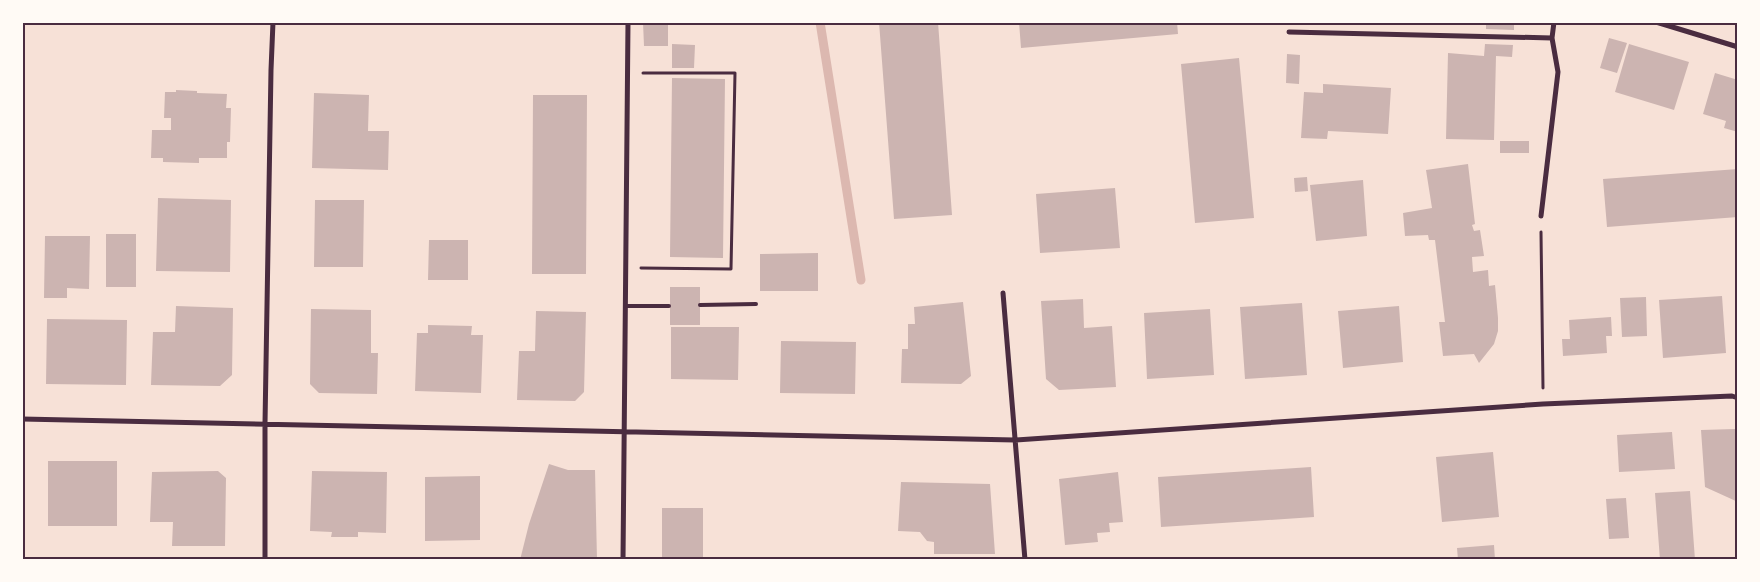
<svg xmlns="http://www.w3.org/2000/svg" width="1760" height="582" viewBox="0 0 1760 582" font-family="'Archivo Narrow',sans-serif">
<rect width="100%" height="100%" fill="#f7e1d7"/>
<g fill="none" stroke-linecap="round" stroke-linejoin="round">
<path stroke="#dcb8b0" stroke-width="9" d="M 820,22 L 861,280"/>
</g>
<path fill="#ccb4b1" d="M 643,22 L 668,22 L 668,46 L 644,46 Z
M 879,22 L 938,22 L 952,215 L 894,219 Z
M 1019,22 L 1177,22 L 1178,34 L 1021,48 Z
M 1486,22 L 1514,22 L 1514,30 L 1486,29 Z
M 1609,38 L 1627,43 L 1617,73 L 1600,68 Z
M 672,44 L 695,45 L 694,68 L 672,68 Z
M 1485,44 L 1513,45 L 1512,57 L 1496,56 L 1494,140 L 1446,139 L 1448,53 L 1484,56 Z
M 1629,44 L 1689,62 L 1674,110 L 1615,92 Z
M 1287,54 L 1300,55 L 1299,84 L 1286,83 Z
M 1239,58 L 1254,218 L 1195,223 L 1181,64 Z
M 1715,73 L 1738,80 L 1738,132 L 1724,128 L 1726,121 L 1703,114 Z
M 672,78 L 725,79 L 723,258 L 670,257 Z
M 1323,84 L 1391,88 L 1388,134 L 1328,131 L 1327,139 L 1301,138 L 1304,92 L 1323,93 Z
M 176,90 L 197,91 L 197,93 L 227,94 L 226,108 L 231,108 L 230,142 L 227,142 L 227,158 L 199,158 L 199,163 L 163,162 L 163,158 L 151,158 L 152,130 L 171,130 L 171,118 L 164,118 L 165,92 L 176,92 Z
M 314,93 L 369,95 L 368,131 L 389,131 L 388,170 L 312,168 Z
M 533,95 L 587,95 L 586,274 L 532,274 Z
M 1500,141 L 1529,141 L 1529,153 L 1500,153 Z
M 1468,164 L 1475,224 L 1472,225 L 1474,231 L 1480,230 L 1484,256 L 1472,257 L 1473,272 L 1488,270 L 1489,286 L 1495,285 L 1498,318 L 1498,331 L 1494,344 L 1479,363 L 1474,354 L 1443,356 L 1439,322 L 1445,322 L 1435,240 L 1429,240 L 1428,235 L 1405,236 L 1403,213 L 1432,208 L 1426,170 Z
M 1738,169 L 1738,217 L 1607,227 L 1603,179 Z
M 1307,177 L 1308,191 L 1295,192 L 1294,178 Z
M 1363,180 L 1367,236 L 1316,241 L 1310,185 Z
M 1115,188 L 1120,248 L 1040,253 L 1036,194 Z
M 22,194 L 25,194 L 25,222 L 22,222 Z
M 158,198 L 231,200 L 230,272 L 156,271 Z
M 315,200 L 364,200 L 363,267 L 314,267 Z
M 106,234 L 136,234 L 136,287 L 106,287 Z
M 45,236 L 90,236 L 89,289 L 67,288 L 67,298 L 44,298 Z
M 429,240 L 468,240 L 468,280 L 428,280 Z
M 818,253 L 818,291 L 760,291 L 760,254 Z
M 670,287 L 700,287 L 700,325 L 670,325 Z
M 1722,296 L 1726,353 L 1663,358 L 1659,300 Z
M 1646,297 L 1647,336 L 1622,337 L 1620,298 Z
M 1083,299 L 1084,328 L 1112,326 L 1116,387 L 1059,390 L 1046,379 L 1041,301 Z
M 963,302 L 971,376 L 961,384 L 901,383 L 902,349 L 908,349 L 908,324 L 915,324 L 914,307 Z
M 1302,303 L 1307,375 L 1245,379 L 1240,307 Z
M 176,306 L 233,308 L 232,375 L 220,386 L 151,385 L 153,332 L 175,332 Z
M 1399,306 L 1403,362 L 1343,368 L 1338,311 Z
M 311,309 L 371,310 L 371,353 L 378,353 L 377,394 L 319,393 L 310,384 Z
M 1210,309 L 1214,375 L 1147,379 L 1144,313 Z
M 536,311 L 586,312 L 584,392 L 575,401 L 517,400 L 519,351 L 535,351 Z
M 1611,317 L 1612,336 L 1606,336 L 1607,353 L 1563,356 L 1562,339 L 1570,339 L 1569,320 Z
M 47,319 L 127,320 L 126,385 L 46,384 Z
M 428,325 L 472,326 L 471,335 L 483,335 L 481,393 L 415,391 L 417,333 L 428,333 Z
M 671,327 L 739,327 L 738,380 L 671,379 Z
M 781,341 L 856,342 L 855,394 L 780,393 Z
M 1735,429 L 1738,431 L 1738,502 L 1705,487 L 1701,430 Z
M 1672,432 L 1675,469 L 1619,472 L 1617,435 Z
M 1493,452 L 1499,517 L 1442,522 L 1436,457 Z
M 48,461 L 117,461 L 117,526 L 48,526 Z
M 549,464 L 568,470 L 595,470 L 597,560 L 520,560 L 529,524 Z
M 1311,467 L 1314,517 L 1161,527 L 1158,477 Z
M 218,471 L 226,478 L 225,546 L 172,546 L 173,522 L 150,522 L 152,472 Z
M 312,471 L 387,472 L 386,533 L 358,532 L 358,537 L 331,537 L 332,532 L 310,531 Z
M 1118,472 L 1123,522 L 1109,523 L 1110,532 L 1097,533 L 1098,542 L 1065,545 L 1059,479 Z
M 480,476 L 480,540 L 425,541 L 425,477 Z
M 901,482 L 990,484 L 995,554 L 934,554 L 934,542 L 927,541 L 920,532 L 898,531 Z
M 1690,491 L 1695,560 L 1660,560 L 1655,493 Z
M 1626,498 L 1629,538 L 1609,539 L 1606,499 Z
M 662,508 L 703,508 L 703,560 L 662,560 Z
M 1494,545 L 1495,560 L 1458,560 L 1457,548 Z"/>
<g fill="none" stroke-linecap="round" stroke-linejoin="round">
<path stroke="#4a2c40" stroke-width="3" d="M 1541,232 L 1543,388
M 641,268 L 731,269 L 735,73 L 643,73"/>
<path stroke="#4a2c40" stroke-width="4" d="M 700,305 L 756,304
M 626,306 L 669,306"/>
<path stroke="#4a2c40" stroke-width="5" d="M 1656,22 L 1738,47
M 1289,32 L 1552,38
M 1541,216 L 1558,72 L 1552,38 L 1554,22
M 1003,293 L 1025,560
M 22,419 L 1015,440 L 1543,404 L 1732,396 L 1738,398
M 265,560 L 265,424 L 271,70 L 273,22
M 623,560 L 628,22"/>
</g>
<rect width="1760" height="582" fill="none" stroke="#fffaf5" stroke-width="48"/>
<rect x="24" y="24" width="1712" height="534" fill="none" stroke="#4a2c40" stroke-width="2"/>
</svg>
